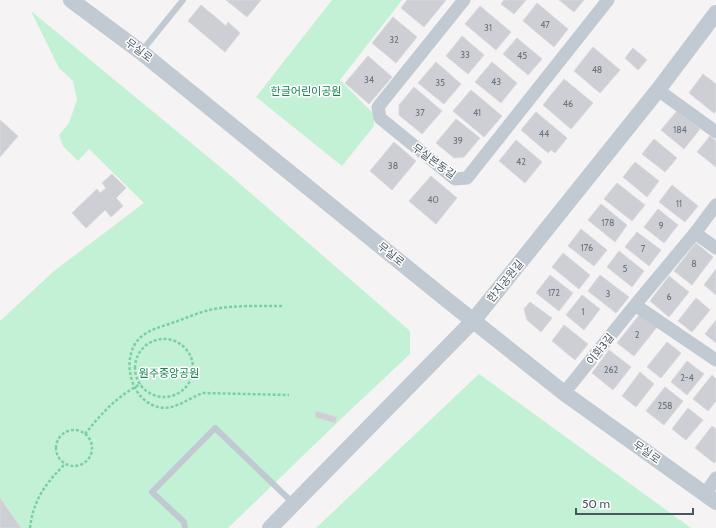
<svg xmlns="http://www.w3.org/2000/svg" width="716" height="528" viewBox="0 0 716 528" font-family="Cabin,'Noto Sans KR',sans-serif">
<rect width="100%" height="100%" fill="#f5f3f3"/>
<path fill="#c3f1d5" d="M 332,0 L 402,0 L 340,80 L 373,113 L 374,126 L 342,166 L 256,97 Z
M 31,11 L 225,171 L 410,331 L 410,354 L 343,417 L 228,528 L 0,528 L 0,321 L 54,271 L 144,203 L 89,149 L 78,161 L 63,146 L 59,135 L 69,123 L 77,100 L 73,81 L 59,68 Z
M 479,374 L 691,528 L 316,528 Z"/>
<path fill="#cdcfd5" stroke="#d7d9de" d="M 226,0 L 261,0 L 247,17 Z
M 407,0 L 446,0 L 424,27 L 401,8 Z
M 504,0 L 526,0 L 514,14 L 501,4 Z
M 559,0 L 584,0 L 574,12 Z
M 537,3 L 568,29 L 554,47 L 523,21 Z
M 201,5 L 226,26 L 228,22 L 240,33 L 225,52 L 188,21 Z
M 480,6 L 511,32 L 496,50 L 465,24 Z
M 393,17 L 417,37 L 396,63 L 372,43 Z
M 462,36 L 484,55 L 468,74 L 446,56 Z
M 517,38 L 542,59 L 528,75 L 503,54 Z
M 593,47 L 620,70 L 600,93 L 574,71 Z
M 633,48 L 647,60 L 638,70 L 625,58 Z
M 368,56 L 392,77 L 369,104 L 345,83 Z
M 436,62 L 461,84 L 444,104 L 418,83 Z
M 492,62 L 517,83 L 501,103 L 475,82 Z
M 703,74 L 716,84 L 716,111 L 714,113 L 689,93 Z
M 564,79 L 593,103 L 571,129 L 543,105 Z
M 414,87 L 442,111 L 422,134 L 399,115 L 399,105 Z
M 471,90 L 502,116 L 484,137 L 453,111 Z
M 677,111 L 700,129 L 684,149 L 661,130 Z
M 536,112 L 567,138 L 555,153 L 551,150 L 548,153 L 521,130 Z
M 456,119 L 480,138 L 464,157 L 454,158 L 436,143 Z
M 0,120 L 18,136 L 0,157 Z
M 710,136 L 716,141 L 716,167 L 697,152 Z
M 654,139 L 677,158 L 665,172 L 642,154 Z
M 516,140 L 542,162 L 525,183 L 499,161 Z
M 394,142 L 416,161 L 392,190 L 370,171 Z
M 635,162 L 659,181 L 647,197 L 623,177 Z
M 112,174 L 126,188 L 116,198 L 123,206 L 111,217 L 105,210 L 86,228 L 72,213 L 97,189 L 100,193 L 106,188 L 102,183 Z
M 431,176 L 457,198 L 436,224 L 409,201 Z
M 617,183 L 645,205 L 632,221 L 604,199 Z
M 672,185 L 698,206 L 685,222 L 659,202 Z
M 601,204 L 627,225 L 615,242 L 588,220 Z
M 658,209 L 678,225 L 664,243 L 644,227 Z
M 581,229 L 607,250 L 594,266 L 568,246 Z
M 637,232 L 661,250 L 649,266 L 625,247 Z
M 696,243 L 713,257 L 692,285 L 674,271 Z
M 619,251 L 644,271 L 632,287 L 607,267 Z
M 563,253 L 590,275 L 579,289 L 552,267 Z
M 716,269 L 716,295 L 704,285 Z
M 550,275 L 573,293 L 559,311 L 536,293 Z
M 600,275 L 629,297 L 616,313 L 588,291 Z
M 669,276 L 689,292 L 669,317 L 650,301 Z
M 582,295 L 600,309 L 584,330 L 566,315 Z
M 696,298 L 710,310 L 692,332 L 678,321 Z
M 530,302 L 552,318 L 541,332 L 527,320 L 524,309 Z
M 640,314 L 657,327 L 634,356 L 617,343 Z
M 716,320 L 716,343 L 705,334 Z
M 564,325 L 588,344 L 575,360 L 552,341 Z
M 667,342 L 681,353 L 661,378 L 647,367 Z
M 609,350 L 631,367 L 613,390 L 592,373 Z
M 687,361 L 704,374 L 687,395 L 671,382 Z
M 640,372 L 654,384 L 636,407 L 622,396 Z
M 712,375 L 716,379 L 716,401 L 708,411 L 693,399 Z
M 665,387 L 683,401 L 664,425 L 646,411 Z
M 688,408 L 703,420 L 686,440 L 672,429 Z
M 316,411 L 337,417 L 335,423 L 315,417 Z
M 712,426 L 716,429 L 716,461 L 714,463 L 695,448 Z
M 0,498 L 21,528 L 0,528 Z"/>
<g fill="none" stroke-linecap="round" stroke-linejoin="round">
<path stroke="#7ad0a6" stroke-width="2.5" stroke-dasharray="3 2" stroke-linecap="butt" d="M 282,306 C 258,306 233,305 209,310 C 197,313 184,319 172,323 C 161,327 150,329 141,337 C 120,355 129,400 158,407 C 175,411 188,398 203,393 L 289,395
M135 368a29 29 0 1 1 58 0a29 29 0 1 1-58 0Z
M56 448a18 18 0 1 1 36 0a18 18 0 1 1-36 0Z
M 85,434 C 101,414 118,395 141,384
M 30,528 C 33,500 46,483 65,464"/>
<path stroke="#c1cad2" stroke-width="6" d="M 141,52 L 183,0
M 185,528 L 184,522 L 152,492 L 215,428 L 293,503"/>
<path stroke="#c1cad2" stroke-width="13" d="M 464,0 L 378,107 L 380,118 L 455,179 L 467,178 L 608,0
M 658,90 L 716,132
M 695,233 L 716,248
M 635,305 L 716,360
M 564,393 L 635,305 L 695,233 L 716,205
M 705,494 L 716,478"/>
<path stroke="#c1cad2" stroke-width="16" d="M 71,0 L 141,52 L 447,300 L 564,393 L 716,502
M 270,528 L 473,321 L 658,90 L 716,13"/>
</g>
<g text-anchor="middle" stroke-width="3" stroke-linejoin="round" paint-order="stroke">
<g font-size="9" fill="#6b747e">
<text x="545" y="28">47</text>
<text x="488" y="31">31</text>
<text x="394" y="43">32</text>
<text x="465" y="58">33</text>
<text x="522" y="59">45</text>
<text x="597" y="73">48</text>
<text x="369" y="83">34</text>
<text x="496" y="85">43</text>
<text x="440" y="86">35</text>
<text x="568" y="107">46</text>
<text x="420" y="116">37</text>
<text x="477" y="116">41</text>
<text x="680" y="133">184</text>
<text x="544" y="137">44</text>
<text x="458" y="144">39</text>
<text x="521" y="165">42</text>
<text x="393" y="169">38</text>
<text x="433" y="203">40</text>
<text x="679" y="207">11</text>
<text x="608" y="226">178</text>
<text x="661" y="229">9</text>
<text x="587" y="251">176</text>
<text x="643" y="252">7</text>
<text x="694" y="267">8</text>
<text x="625" y="272">5</text>
<text x="554" y="296">172</text>
<text x="608" y="297">3</text>
<text x="669" y="300">6</text>
<text x="583" y="315">1</text>
<text x="637" y="338">2</text>
<text x="611" y="373">262</text>
<text x="687" y="381">2-4</text>
<text x="665" y="409">258</text>
</g>
<g font-size="11" fill="#4a5661" stroke="#fff">
<text transform="translate(139 50) rotate(37)" y="4">무실로</text>
<text transform="translate(434 161) rotate(36)" y="4">무실본동길</text>
<text transform="translate(391 254) rotate(39)" y="4">무실로</text>
<text transform="translate(505 281) rotate(-51)" y="4">한지공원길</text>
<text transform="translate(600 349) rotate(-51)" y="4">이화3길</text>
<text transform="translate(647 452) rotate(35)" y="4">무실로</text>
</g>
<g font-size="11" fill="#17864f" stroke="#fff">
<text x="306" y="95">한글어린이공원</text>
<text x="169" y="377">원주중앙공원</text>
</g>
</g>
<path d="M576 508v6h117v-6" fill="none" stroke="#4a5661" stroke-width="2"/>
<text x="582" y="508" font-size="12" fill="#4a5661" stroke="#ffffff" stroke-width="3" paint-order="stroke">50 m</text>
</svg>
